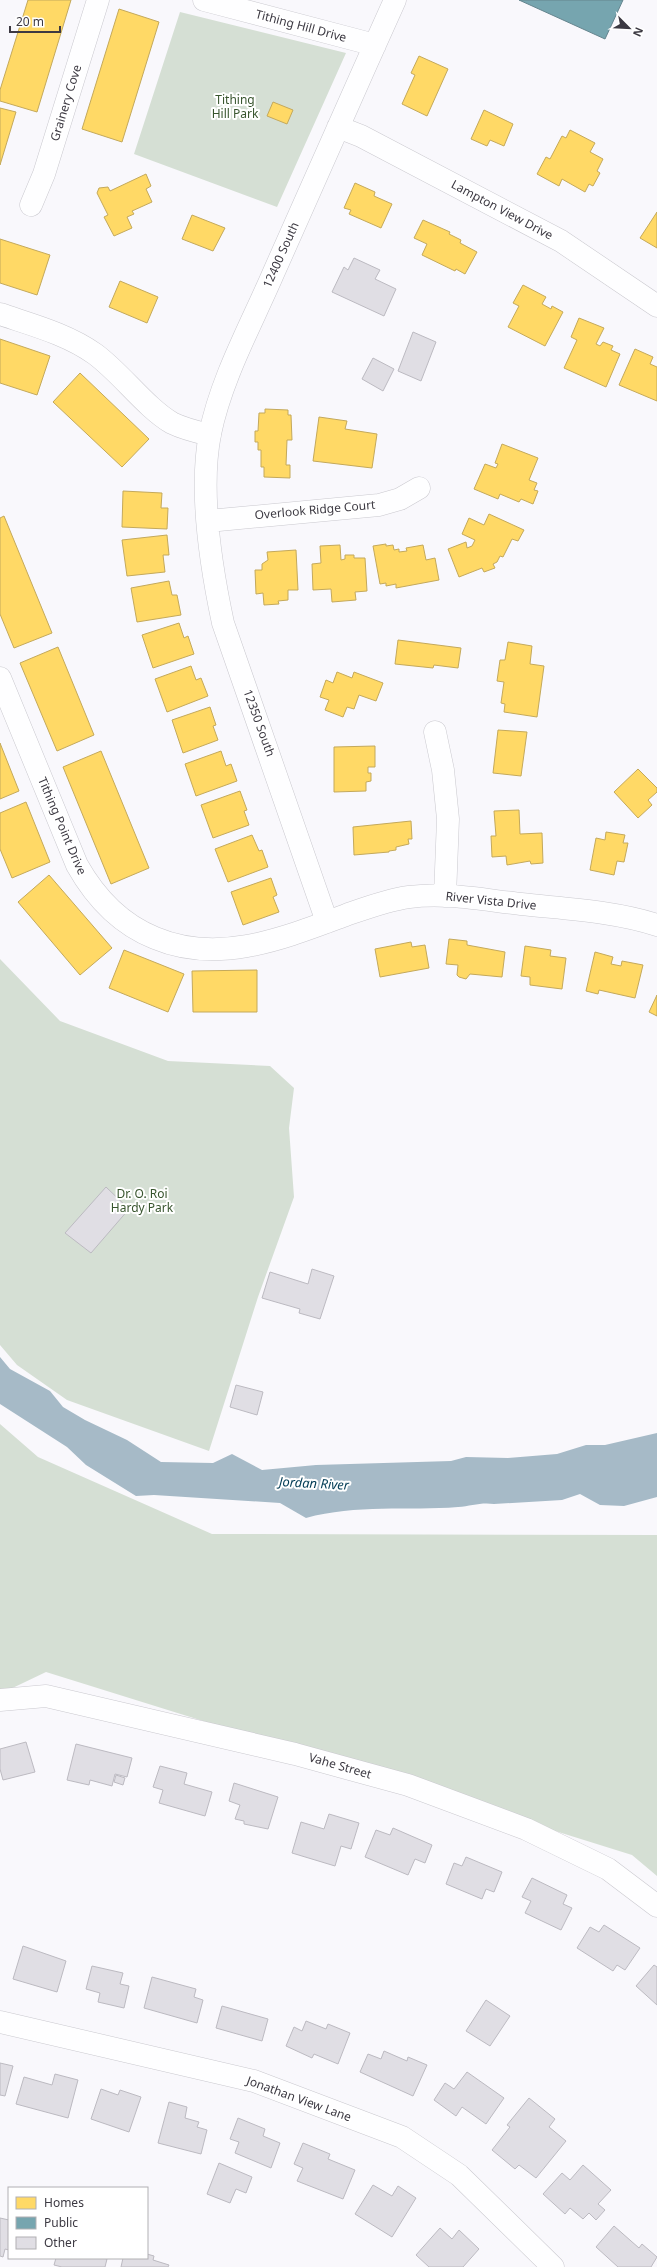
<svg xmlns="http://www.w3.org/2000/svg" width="657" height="2267" viewBox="0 0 657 2267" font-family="'Noto Sans',sans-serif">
<rect width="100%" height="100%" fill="#f9f8fc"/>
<path fill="#d5dfd4" d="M 180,12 L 346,53 L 277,207 L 134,154 Z
M 0,959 L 60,1021 L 168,1061 L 270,1066 L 294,1088 L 289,1128 L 294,1197 L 258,1297 L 209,1451 L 67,1400 L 17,1365 L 0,1345 Z
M 0,1424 L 38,1457 L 212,1534 L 657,1535 L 657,1876 L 632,1855 L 46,1672 L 0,1694 Z"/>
<path fill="#a6bac7" d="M 0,1357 L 10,1369 L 50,1391 L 63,1407 L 85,1420 L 127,1440 L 161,1462 L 213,1463 L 232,1454 L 262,1470 L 316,1465 L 451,1461 L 466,1457 L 508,1458 L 557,1454 L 586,1445 L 605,1445 L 657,1433 L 657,1497 L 624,1506 L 600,1505 L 580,1494 L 562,1500 L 494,1504 C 481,1502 471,1506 458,1507 C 408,1511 356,1504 306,1518 L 280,1503 L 154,1495 L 136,1496 L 86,1465 L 67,1447 L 0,1404 Z"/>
<path fill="#ffd966" stroke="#c4a95b" d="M 28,0 L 71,0 L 37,112 L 0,101 L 0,90 Z
M 119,9 L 159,22 L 122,142 L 82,129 Z
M 419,56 L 448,69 L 427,116 L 402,104 L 415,75 L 411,73 Z
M 273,102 L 293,110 L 287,124 L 267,116 Z
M 0,108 L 16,112 L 0,165 Z
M 484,110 L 513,124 L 504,146 L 490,140 L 487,146 L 471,139 Z
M 570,130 L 595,143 L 590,152 L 603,159 L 597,171 L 600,173 L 593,186 L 589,184 L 585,192 L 562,179 L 559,186 L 537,174 L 546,157 L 550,159 L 562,136 L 566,138 Z
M 146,174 L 151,186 L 146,189 L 152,202 L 132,211 L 134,214 L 127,217 L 132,228 L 114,236 L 104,217 L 108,215 L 97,193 L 99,188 L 108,187 L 110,191 Z
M 355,183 L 375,192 L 374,196 L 392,204 L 381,228 L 349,214 L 351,210 L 344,208 Z
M 657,212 L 657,248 L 640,238 Z
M 192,215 L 225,228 L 213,251 L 182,239 Z
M 423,220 L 450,232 L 449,234 L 461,240 L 460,243 L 477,252 L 465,274 L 456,269 L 455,271 L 422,255 L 427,244 L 414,238 Z
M 0,239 L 50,255 L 37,295 L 0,283 Z
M 120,281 L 158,297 L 147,323 L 109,307 Z
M 523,285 L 546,297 L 542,304 L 551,309 L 552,306 L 563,312 L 545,346 L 508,327 L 519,306 L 513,303 Z
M 579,318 L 604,328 L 596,344 L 600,346 L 603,342 L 613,346 L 611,350 L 620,354 L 606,387 L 564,368 L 577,340 L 571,337 Z
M 0,339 L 50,356 L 37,395 L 0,383 Z
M 635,349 L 653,357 L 650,364 L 657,367 L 657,401 L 619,385 Z
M 80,373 L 149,439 L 122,467 L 53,402 Z
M 265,409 L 288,410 L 288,415 L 291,415 L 292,440 L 287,440 L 286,465 L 290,465 L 290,478 L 264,477 L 264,467 L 261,467 L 261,450 L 258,450 L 258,442 L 255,442 L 255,431 L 258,431 L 259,413 L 265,413 Z
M 319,417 L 347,421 L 345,429 L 377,434 L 372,468 L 313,461 Z
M 502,444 L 538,458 L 529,480 L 537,483 L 534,490 L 538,491 L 533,504 L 521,499 L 519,502 L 500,494 L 498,499 L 474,489 L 485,464 L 496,468 L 498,464 L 495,463 Z
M 123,491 L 162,493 L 161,508 L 168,508 L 167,529 L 122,527 Z
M 489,514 L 524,530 L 518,541 L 512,539 L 503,557 L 500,556 L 497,562 L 493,564 L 495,568 L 484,572 L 482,568 L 459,577 L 448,549 L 466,542 L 467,548 L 472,546 L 475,540 L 462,534 L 469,518 L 484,525 Z
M 4,516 L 52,633 L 14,648 L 0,614 L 0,518 Z
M 167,535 L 169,555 L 163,555 L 165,572 L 127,576 L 122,540 Z
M 386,544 L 386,546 L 393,545 L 394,550 L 399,549 L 399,552 L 407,551 L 406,548 L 423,545 L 426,560 L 435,558 L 439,580 L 396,588 L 396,584 L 386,586 L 386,583 L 380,584 L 373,546 Z
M 340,545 L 341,560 L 345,559 L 345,555 L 354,555 L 354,558 L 365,558 L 367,591 L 355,592 L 356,600 L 332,602 L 331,589 L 313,590 L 312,564 L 321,563 L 320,546 Z
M 296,550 L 298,590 L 288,590 L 288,600 L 278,601 L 279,604 L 264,605 L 263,593 L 256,594 L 255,570 L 262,570 L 262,564 L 268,560 L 267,552 Z
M 169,581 L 172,595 L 177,595 L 181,615 L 137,622 L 131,588 Z
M 179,623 L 184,638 L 188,636 L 194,654 L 153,668 L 142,635 Z
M 398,640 L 461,648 L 458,668 L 434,665 L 433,668 L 395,664 Z
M 508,642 L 532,646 L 530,664 L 544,666 L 537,717 L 504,712 L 505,704 L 501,703 L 504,682 L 497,681 L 500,660 L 505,660 Z
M 58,647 L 94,735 L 57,751 L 20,663 Z
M 191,666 L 196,680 L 201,678 L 208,696 L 167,712 L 155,679 Z
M 337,672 L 352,678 L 354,672 L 383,683 L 376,701 L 359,695 L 354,709 L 347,707 L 343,717 L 325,710 L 329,700 L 320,697 L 326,680 L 333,683 Z
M 210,707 L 216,725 L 213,726 L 218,740 L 183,753 L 172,720 Z
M 498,730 L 527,732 L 521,776 L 493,773 Z
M 0,743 L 19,791 L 0,799 Z
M 375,746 L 375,767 L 368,767 L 368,773 L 371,773 L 371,781 L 366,782 L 366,791 L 334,792 L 334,747 Z
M 101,751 L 149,868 L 111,884 L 63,767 Z
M 221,751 L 226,766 L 231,764 L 237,781 L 196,796 L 185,764 Z
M 638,769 L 657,788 L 657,792 L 648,800 L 652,805 L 638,818 L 614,792 Z
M 240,791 L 247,810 L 244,811 L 249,825 L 213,838 L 201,805 Z
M 26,802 L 50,862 L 12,878 L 0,849 L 0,813 Z
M 519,810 L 520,834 L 542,833 L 543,863 L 531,864 L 530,861 L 507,865 L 506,856 L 492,857 L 491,836 L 496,836 L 494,811 Z
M 411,821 L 412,839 L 408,839 L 409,844 L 396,847 L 396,850 L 389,851 L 389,852 L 354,855 L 353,827 Z
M 606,832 L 625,835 L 623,843 L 628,843 L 624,862 L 617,861 L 614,875 L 590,870 L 596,838 L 605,840 Z
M 252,835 L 259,851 L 262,850 L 268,867 L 228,882 L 215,849 Z
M 49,875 L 112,948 L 80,975 L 18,902 Z
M 271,878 L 277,895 L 273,897 L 279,912 L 243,925 L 231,892 Z
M 449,939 L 467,941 L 467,945 L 505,952 L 502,977 L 470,974 L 466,979 L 459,977 L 457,975 L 458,965 L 446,964 Z
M 411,942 L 412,947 L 425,945 L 429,968 L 380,977 L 375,949 Z
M 525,946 L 551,950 L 550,956 L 566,958 L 562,989 L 530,985 L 530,977 L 521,976 Z
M 124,950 L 184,974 L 168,1012 L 109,988 Z
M 595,952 L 613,957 L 611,964 L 621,966 L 622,961 L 643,965 L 635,998 L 599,990 L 598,994 L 586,991 Z
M 257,970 L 257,1012 L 193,1012 L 192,971 Z
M 657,995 L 657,1016 L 649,1012 Z"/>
<path fill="#76a5af" stroke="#65858e" d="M 519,0 L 623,0 L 605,39 Z"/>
<path fill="#e0dee4" stroke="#bcbac1" d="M 354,258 L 380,270 L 375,279 L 396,289 L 384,316 L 332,292 L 344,267 L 348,270 Z
M 413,332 L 436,342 L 421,381 L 398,371 Z
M 373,358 L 394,369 L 383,391 L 362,379 Z
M 106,1187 L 129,1209 L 91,1253 L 65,1233 Z
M 312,1269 L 334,1276 L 320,1319 L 299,1313 L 300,1309 L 262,1298 L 270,1272 L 308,1284 Z
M 236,1385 L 263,1392 L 257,1415 L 230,1407 Z
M 26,1742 L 35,1772 L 3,1780 L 0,1769 L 0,1749 Z
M 76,1744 L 132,1758 L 127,1777 L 115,1774 L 112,1786 L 90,1780 L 89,1785 L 67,1780 Z
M 160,1766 L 187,1773 L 184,1784 L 212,1792 L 205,1816 L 159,1803 L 163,1790 L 153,1787 Z
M 116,1775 L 125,1778 L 123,1785 L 114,1782 Z
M 234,1783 L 278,1797 L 268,1829 L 244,1824 L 244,1821 L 235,1819 L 240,1805 L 229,1801 Z
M 329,1814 L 359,1823 L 351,1849 L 341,1846 L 335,1866 L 292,1853 L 301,1822 L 324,1829 Z
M 393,1828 L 432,1845 L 425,1863 L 415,1859 L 408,1875 L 365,1857 L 376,1830 L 390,1835 Z
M 466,1857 L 502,1872 L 494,1892 L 486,1889 L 482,1899 L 446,1884 L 454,1863 L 462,1866 Z
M 532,1878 L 567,1895 L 563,1904 L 572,1908 L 561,1930 L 525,1913 L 531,1901 L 522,1897 Z
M 604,1925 L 640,1948 L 625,1970 L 617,1965 L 613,1971 L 577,1948 L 590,1927 L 599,1932 Z
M 23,1946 L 66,1961 L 57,1992 L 13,1979 Z
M 654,1965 L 657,1967 L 657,2005 L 636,1986 Z
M 92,1966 L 123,1973 L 120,1984 L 129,1986 L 124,2008 L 98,2002 L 100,1993 L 86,1989 Z
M 152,1977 L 196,1989 L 194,1997 L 203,2000 L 197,2023 L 144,2008 Z
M 486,2000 L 510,2016 L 490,2046 L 466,2031 Z
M 222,2006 L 268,2019 L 262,2041 L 216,2028 Z
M 306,2021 L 326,2029 L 328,2024 L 350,2033 L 338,2064 L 314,2054 L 312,2058 L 286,2046 L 294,2027 L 302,2031 Z
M 384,2051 L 407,2061 L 408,2057 L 427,2065 L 413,2096 L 360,2072 L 368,2054 L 381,2059 Z
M 0,2063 L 13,2066 L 5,2096 L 0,2095 Z
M 467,2072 L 504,2098 L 486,2124 L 462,2107 L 456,2116 L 434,2100 L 445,2083 L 454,2089 Z
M 55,2074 L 78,2080 L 68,2118 L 16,2104 L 24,2077 L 52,2085 Z
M 101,2089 L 118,2095 L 120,2090 L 141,2097 L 129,2132 L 91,2119 Z
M 529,2098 L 555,2119 L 549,2127 L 566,2141 L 536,2178 L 519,2165 L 515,2169 L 492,2150 L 510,2127 L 507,2125 Z
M 169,2102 L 187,2107 L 185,2118 L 199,2122 L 197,2127 L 207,2130 L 201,2154 L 158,2143 Z
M 238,2118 L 265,2129 L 263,2136 L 280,2143 L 271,2168 L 235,2153 L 239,2142 L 230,2139 Z
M 303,2143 L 330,2154 L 328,2159 L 355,2170 L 343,2199 L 297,2181 L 303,2168 L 294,2164 Z
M 219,2163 L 252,2177 L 246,2193 L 236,2189 L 230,2203 L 207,2194 Z
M 583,2165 L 611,2190 L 598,2204 L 605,2210 L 596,2220 L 589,2213 L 583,2219 L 570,2208 L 565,2214 L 543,2194 L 562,2173 L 570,2180 Z
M 373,2185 L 392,2196 L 398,2186 L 416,2198 L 392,2237 L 355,2214 Z
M 0,2218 L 9,2220 L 9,2250 L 5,2249 L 3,2257 L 0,2256 Z
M 614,2226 L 639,2248 L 642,2244 L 657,2257 L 651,2267 L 618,2267 L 596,2247 Z
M 440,2228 L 452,2239 L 459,2230 L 479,2249 L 463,2267 L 429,2267 L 416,2255 Z
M 147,2254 L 154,2256 L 153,2260 L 169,2265 L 168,2267 L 121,2267 L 123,2258 L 147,2258 Z
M 56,2258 L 103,2258 L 107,2259 L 105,2267 L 62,2267 L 54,2265 Z"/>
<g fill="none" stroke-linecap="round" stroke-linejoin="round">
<g stroke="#cac9cf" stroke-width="23">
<path id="minor" d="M 204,0 L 375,45
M 338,127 L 361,136 L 561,241 L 657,306
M 31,205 L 44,174 L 98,0
M 0,314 C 32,325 67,334 95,354 C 121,373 146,408 172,423 C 184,429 197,432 210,435
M 208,521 L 379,505 L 400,499 L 419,488
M 0,678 L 77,865 C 95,897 120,924 155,938 C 219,965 284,938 346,915 C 366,908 387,900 409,897 C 446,892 484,900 521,904 C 566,909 614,911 657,925
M 435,732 L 443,770 L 448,819 L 445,896
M 327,922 L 223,623 C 211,567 199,491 210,434 C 221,379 251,325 273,274 C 314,182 354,91 395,0
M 0,1700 L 46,1696 L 295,1754 L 408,1785 L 526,1829 L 608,1869 L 657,1906
M 0,2022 L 254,2081 L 402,2137 L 459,2175 L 553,2267"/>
</g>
<use href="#minor" stroke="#fefeff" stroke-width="22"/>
</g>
<g text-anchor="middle" stroke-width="4" stroke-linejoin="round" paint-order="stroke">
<g font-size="12" fill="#3c3942" stroke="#fff">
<text transform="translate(301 26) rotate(15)" y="4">Tithing Hill Drive</text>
<text transform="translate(66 103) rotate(-73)" y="4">Grainery Cove</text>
<text transform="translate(502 210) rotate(28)" y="4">Lampton View Drive</text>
<text transform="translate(281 255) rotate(-66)" y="4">12400 South</text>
<text transform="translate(315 510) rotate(-5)" y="4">Overlook Ridge Court</text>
<text transform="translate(259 723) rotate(70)" y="4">12350 South</text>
<text transform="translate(62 826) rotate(67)" y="4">Tithing Point Drive</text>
<text transform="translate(491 901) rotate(6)" y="4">River Vista Drive</text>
<text transform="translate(340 1766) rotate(16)" y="4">Vahe Street</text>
<text transform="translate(299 2099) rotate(20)" y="4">Jonathan View Lane</text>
</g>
<g font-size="12" fill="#38552e" stroke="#fff">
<text x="235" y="104">Tithing<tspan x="235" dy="14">Hill Park</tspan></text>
<text x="142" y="1198">Dr. O. Roi<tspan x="142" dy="14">Hardy Park</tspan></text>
</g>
<g font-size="13" font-style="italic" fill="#003b54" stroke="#fff">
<text transform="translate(314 1483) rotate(3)" y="5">Jordan River</text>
</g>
</g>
<rect x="8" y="2187" width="140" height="72" fill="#ffffff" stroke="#b1b0b3"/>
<rect x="16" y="2197" width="20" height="12" fill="#ffd966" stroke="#b1b0b3"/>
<text x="44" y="2207" font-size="12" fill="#3c3942">Homes</text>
<rect x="16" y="2217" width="20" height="12" fill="#76a5af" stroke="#b1b0b3"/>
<text x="44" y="2227" font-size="12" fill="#3c3942">Public</text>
<rect x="16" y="2237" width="20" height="12" fill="#e0dee4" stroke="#b1b0b3"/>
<text x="44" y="2247" font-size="12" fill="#3c3942">Other</text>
<g transform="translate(629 28) rotate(114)" stroke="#ffffff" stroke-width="3" paint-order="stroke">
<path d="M0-3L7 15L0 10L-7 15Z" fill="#3c3942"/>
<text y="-6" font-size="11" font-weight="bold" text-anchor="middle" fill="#3c3942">N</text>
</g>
<path d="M10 26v6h50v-6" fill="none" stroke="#3c3942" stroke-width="2"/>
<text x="16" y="26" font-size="12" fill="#3c3942" stroke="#ffffff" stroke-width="3" paint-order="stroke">20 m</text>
</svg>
